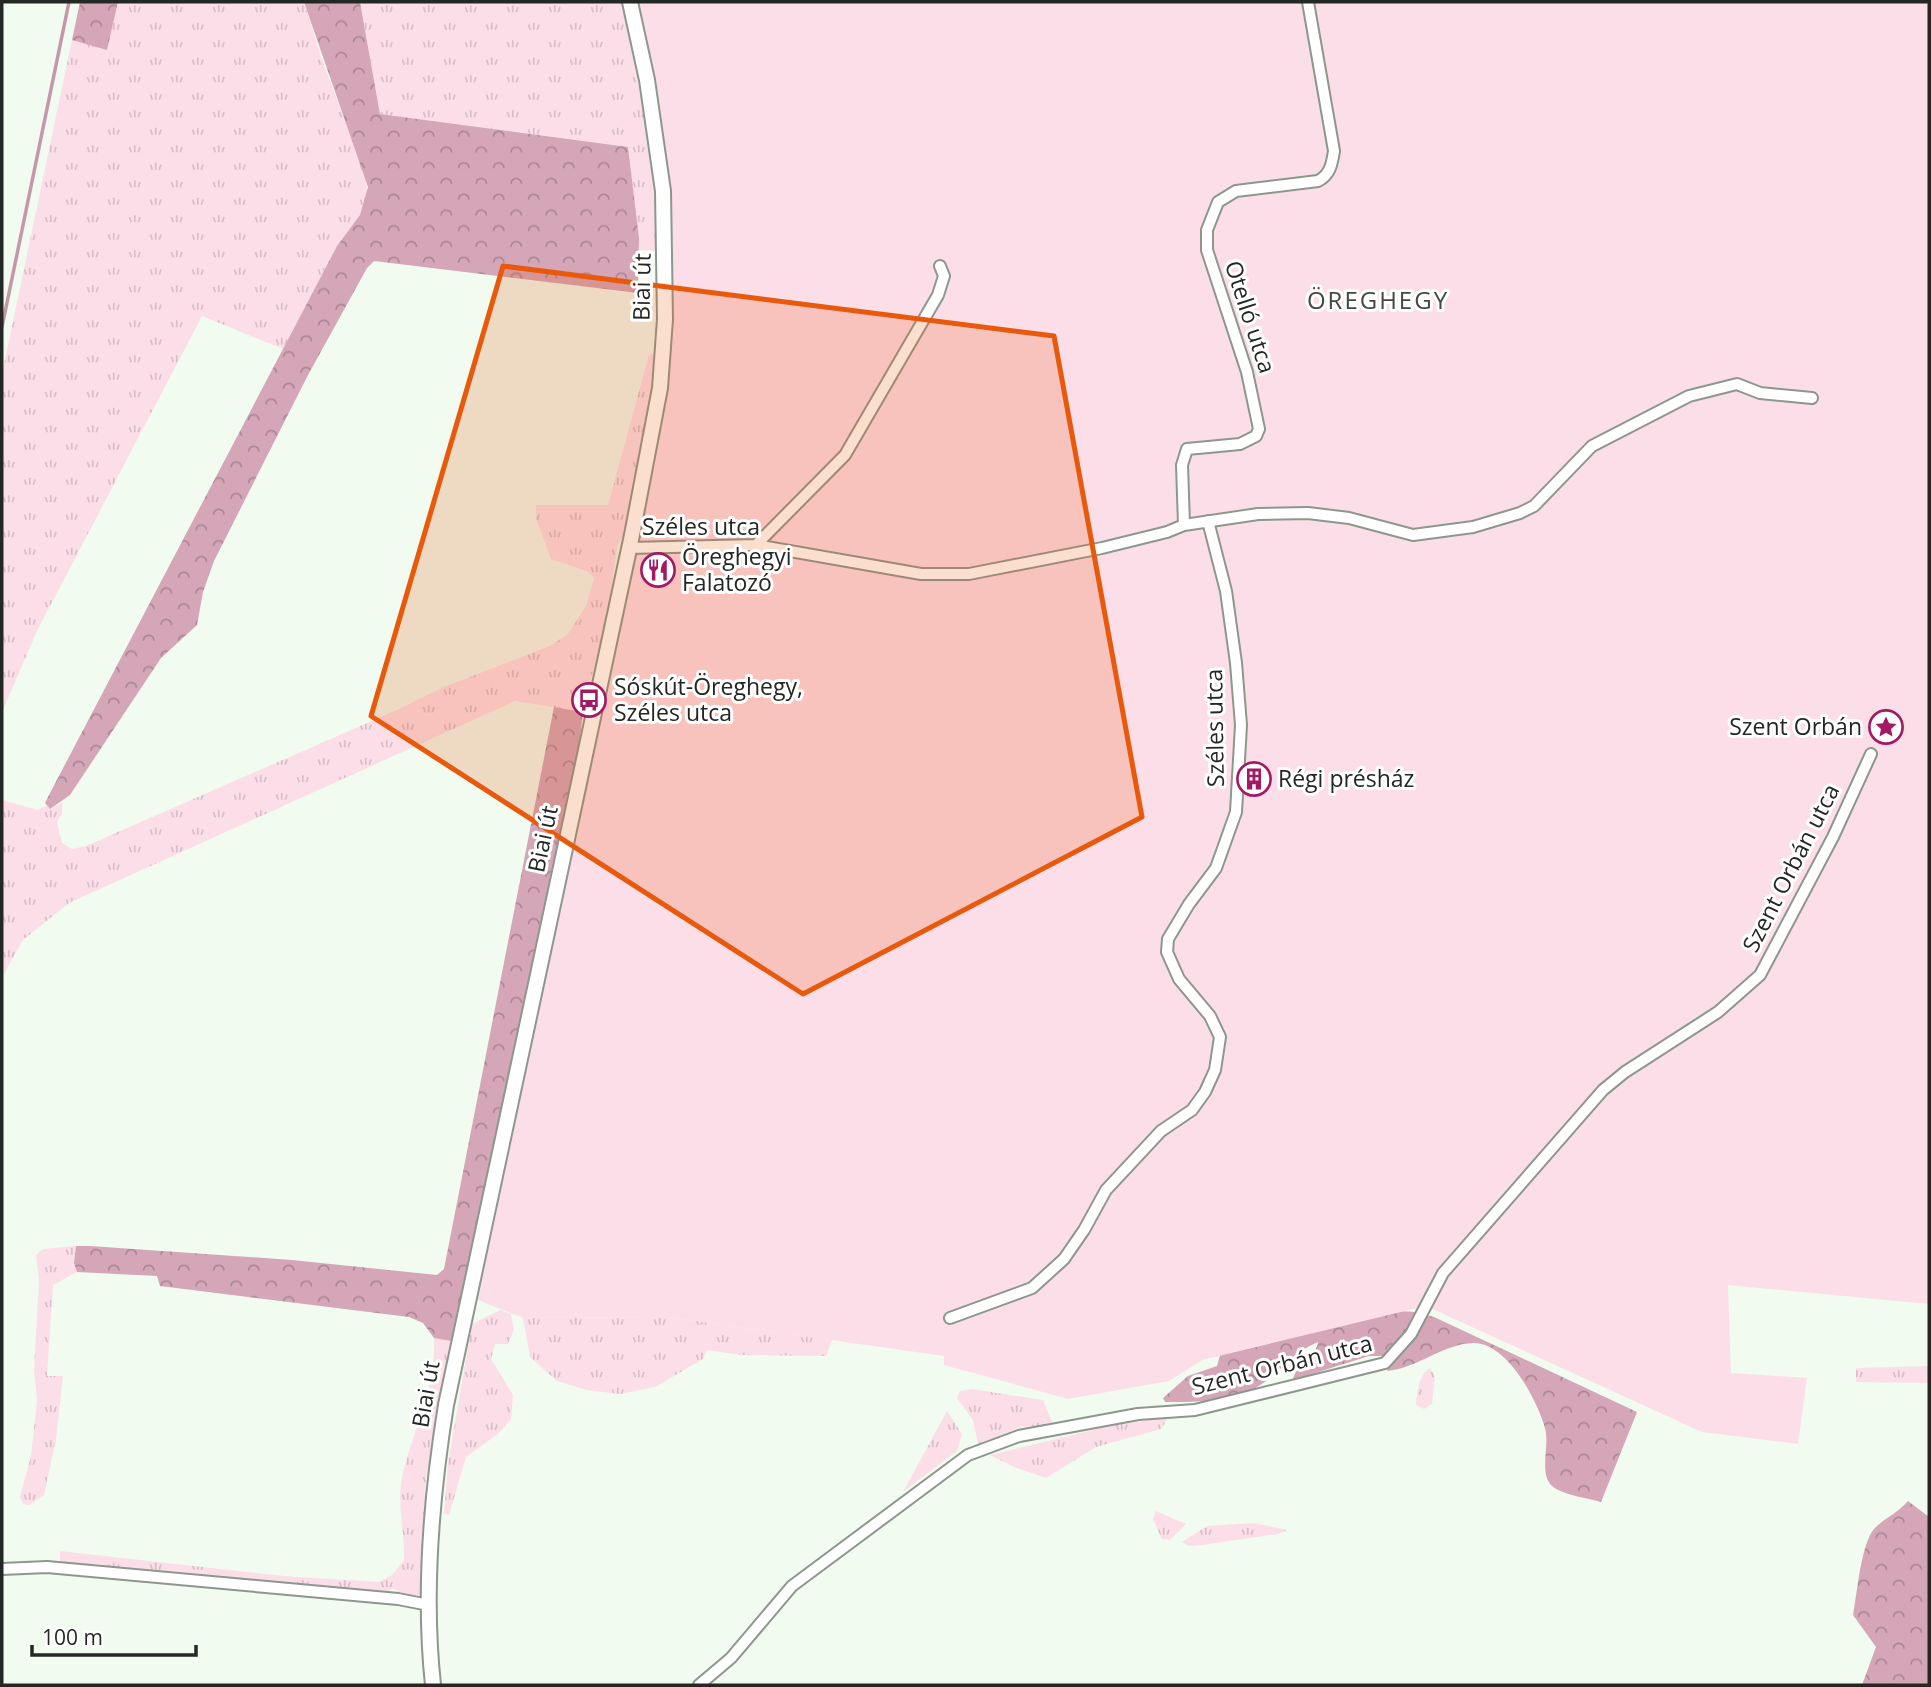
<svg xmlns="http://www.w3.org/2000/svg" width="1931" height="1687" viewBox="0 0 1931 1687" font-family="'Open Sans',sans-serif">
<defs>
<pattern id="grass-tufts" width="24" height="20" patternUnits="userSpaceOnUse" patternTransform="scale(1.75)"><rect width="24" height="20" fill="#fcdee9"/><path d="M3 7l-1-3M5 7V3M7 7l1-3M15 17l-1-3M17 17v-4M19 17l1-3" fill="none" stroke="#d8bec8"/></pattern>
<pattern id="forest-crowns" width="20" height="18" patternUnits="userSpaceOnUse" patternTransform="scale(1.75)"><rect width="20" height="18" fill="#d4a6b8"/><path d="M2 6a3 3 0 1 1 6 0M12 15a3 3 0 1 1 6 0" fill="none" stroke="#ac8795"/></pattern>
</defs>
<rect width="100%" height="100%" fill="#f1fbf0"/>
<path fill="url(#grass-tufts)" d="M 118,2 L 304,2 L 321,57 L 366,176 L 367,195 L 360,215 L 337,246 L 283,349 L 202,316 L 37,631 L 2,712 L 2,374 L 72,40 L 107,49 Z
M 360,2 L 622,2 L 652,154 L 659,245 L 654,251 L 639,250 L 628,147 L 380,114 Z
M 654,354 L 647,429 L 627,525 L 617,548 L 608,611 L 583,712 L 515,701 L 69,903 L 23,940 L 2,977 L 2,800 L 38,810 L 46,806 L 51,809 L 62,803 L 62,814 L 57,822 L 62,843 L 72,849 L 86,846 L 399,709 L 444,687 L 550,646 L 568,634 L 586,606 L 594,578 L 589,572 L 551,559 L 536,518 L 536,505 L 608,505 L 649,355 Z
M 76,1246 L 74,1263 L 77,1272 L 53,1285 L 47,1376 L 63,1376 L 56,1439 L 44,1495 L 29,1505 L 23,1504 L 20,1497 L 31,1456 L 37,1400 L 34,1370 L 39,1281 L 36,1255 L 43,1249 Z
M 500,1310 L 511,1314 L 514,1330 L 508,1344 L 495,1344 L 491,1359 L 513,1395 L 511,1419 L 499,1433 L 466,1457 L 449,1515 L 444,1514 L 448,1463 L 472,1324 Z
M 668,1317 L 832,1340 L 826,1356 L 741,1355 L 707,1350 L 703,1359 L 655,1387 L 620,1394 L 587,1390 L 557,1381 L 530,1357 L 523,1318 Z
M 434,1338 L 451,1341 L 426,1478 L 421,1596 L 403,1594 L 393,1588 L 384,1594 L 60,1563 L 60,1551 L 284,1576 L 379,1582 L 392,1575 L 404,1560 C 405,1529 395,1500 404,1469 C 415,1427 437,1382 434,1338 Z
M 1929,1366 L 1929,1383 L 1856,1382 L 1856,1368 Z
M 1430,1368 L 1435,1376 L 1432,1404 L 1424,1409 L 1416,1405 C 1417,1393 1419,1374 1430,1368 Z
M 972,1389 L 1043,1400 L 1052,1422 L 1051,1426 L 1021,1427 L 978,1444 L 973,1420 L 957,1398 L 960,1391 Z
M 947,1411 L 962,1434 L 957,1451 L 903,1492 Z
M 1168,1418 L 1161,1429 L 1096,1447 L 1046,1478 L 1014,1467 L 990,1455 L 1117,1424 Z
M 1156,1511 L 1186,1524 L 1170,1540 L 1162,1539 L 1153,1519 Z
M 1254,1523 L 1287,1530 L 1278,1534 L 1202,1545 L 1189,1546 L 1182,1542 L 1207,1526 Z"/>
<path fill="url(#forest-crowns)" d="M 80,2 L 118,2 L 107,50 L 72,40 Z
M 304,2 L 360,2 L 380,114 L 628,147 L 639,238 L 638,293 L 374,261 L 367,268 L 308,375 L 214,561 L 203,592 L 197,625 L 161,658 L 70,795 L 50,809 L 45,803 L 49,795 L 337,246 L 360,215 L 368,187 Z
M 554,707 L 583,712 L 579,745 L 451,1341 L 434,1338 L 423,1323 L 409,1317 L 160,1286 L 157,1276 L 77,1272 L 74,1263 L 76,1246 L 90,1246 L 292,1260 L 437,1275 L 444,1269 Z
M 1382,1310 L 1416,1312 L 1434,1317 L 1637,1412 L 1601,1502 C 1588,1498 1561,1495 1551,1485 C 1539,1472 1550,1445 1545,1428 C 1537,1400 1507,1342 1473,1343 C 1443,1344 1418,1368 1387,1371 L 1391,1363 L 1384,1356 L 1369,1356 L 1293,1380 C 1296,1363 1316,1358 1318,1342 C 1297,1350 1283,1368 1266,1381 C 1238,1403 1198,1402 1165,1402 L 1163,1398 L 1188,1376 L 1217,1366 L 1224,1341 Z
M 1908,1501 L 1929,1517 L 1929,1685 L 1862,1685 L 1876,1647 L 1853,1615 C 1857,1594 1861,1544 1874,1529 C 1883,1519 1898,1513 1908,1501 Z"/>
<path fill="#fcdee9" d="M 630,2 L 1929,2 L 1929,1304 L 1728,1285 L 1731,1373 L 1807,1378 L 1798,1444 L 1702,1432 L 1426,1306 L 1202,1360 L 1169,1381 L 1068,1399 L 944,1365 L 944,1356 L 668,1317 L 523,1318 L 468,1296 L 653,433 L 666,234 Z"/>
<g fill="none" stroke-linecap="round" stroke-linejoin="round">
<path stroke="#c598a9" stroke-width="3.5" d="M 2,327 L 69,2"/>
<g stroke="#8d978d" stroke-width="14">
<path id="street" d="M 1184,525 L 1182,465 L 1187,449 L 1240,444 L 1256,436 L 1259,429 L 1247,372 L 1207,250 L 1207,230 L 1218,202 L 1236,191 L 1318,181 C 1330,175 1332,164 1334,151 L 1308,2
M 756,545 L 845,455 L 938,295 L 944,276 L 940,266
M 629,548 L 756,545 L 921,574 L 969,574 L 1102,548 L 1167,532 L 1184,525 L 1258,514 L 1308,513 L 1349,518 L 1413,535 L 1473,527 L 1520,513 L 1534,506 L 1592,446 L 1689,396 L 1737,384 L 1760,393 L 1812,398
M 950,1318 L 1032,1288 L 1064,1259 L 1084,1230 L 1106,1190 L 1161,1131 L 1192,1110 L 1205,1092 L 1215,1070 L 1220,1037 L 1210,1016 L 1179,979 L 1167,952 L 1168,939 L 1189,904 L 1216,868 L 1236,812 L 1241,725 L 1236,663 L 1226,591 L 1208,521
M 2,1569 L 47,1567 L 398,1599 L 429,1605
M 699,1685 L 731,1658 L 792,1586 L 968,1455 L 1019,1436 L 1138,1414 L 1195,1410 L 1385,1363 L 1411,1334 L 1443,1273 L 1603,1090 L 1625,1072 L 1718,1012 L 1760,975 L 1833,837 L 1871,754"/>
</g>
<g stroke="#8d978d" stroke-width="18">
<path id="secondary" d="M 433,1685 C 423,1592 431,1498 446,1405 L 632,535 L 660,388 L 665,319 L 663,191 L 647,80 L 630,2"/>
</g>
<use href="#street" stroke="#fff" stroke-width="10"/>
<use href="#secondary" stroke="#fff" stroke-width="14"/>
</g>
<path fill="#e8590c" fill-opacity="0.2" stroke="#e8590c" stroke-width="5" stroke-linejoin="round" d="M 503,266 L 1054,336 L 1142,817 L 803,994 L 371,716 Z"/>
<defs>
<g id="restaurant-ring" transform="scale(1.75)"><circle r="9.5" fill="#fff" stroke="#a31a64" stroke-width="1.5"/><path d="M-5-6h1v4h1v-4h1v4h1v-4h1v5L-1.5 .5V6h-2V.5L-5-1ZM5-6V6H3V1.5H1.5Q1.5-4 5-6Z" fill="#a31a64"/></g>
<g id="bus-ring" transform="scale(1.75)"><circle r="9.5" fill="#fff" stroke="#a31a64" stroke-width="1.5"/><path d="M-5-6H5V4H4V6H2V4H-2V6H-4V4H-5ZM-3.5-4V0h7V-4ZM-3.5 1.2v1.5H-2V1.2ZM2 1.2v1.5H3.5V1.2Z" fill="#a31a64"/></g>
<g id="sight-ring" transform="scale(1.75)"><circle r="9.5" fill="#fff" stroke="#a31a64" stroke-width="1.5"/><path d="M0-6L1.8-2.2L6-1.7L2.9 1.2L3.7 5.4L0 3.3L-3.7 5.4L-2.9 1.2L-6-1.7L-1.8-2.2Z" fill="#a31a64"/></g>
<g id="building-ring" transform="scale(1.75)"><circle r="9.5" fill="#fff" stroke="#a31a64" stroke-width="1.5"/><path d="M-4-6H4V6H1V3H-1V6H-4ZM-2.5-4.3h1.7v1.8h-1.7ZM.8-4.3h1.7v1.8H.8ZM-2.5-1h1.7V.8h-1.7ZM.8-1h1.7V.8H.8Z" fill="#a31a64"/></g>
</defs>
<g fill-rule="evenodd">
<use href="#restaurant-ring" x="658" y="570"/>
<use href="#bus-ring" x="589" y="700"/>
<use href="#sight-ring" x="1886" y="727"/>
<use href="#building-ring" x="1254" y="779"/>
</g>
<g text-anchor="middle" stroke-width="6" stroke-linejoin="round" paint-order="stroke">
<g font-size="23" fill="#242824" stroke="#fff">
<text transform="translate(642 287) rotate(-89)" y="8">Biai út</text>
<text transform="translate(1250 317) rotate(72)" y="8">Otelló utca</text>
<text x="701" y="535">Széles utca</text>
<text transform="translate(1215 728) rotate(-91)" y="8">Széles utca</text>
<text transform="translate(543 839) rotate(-78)" y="8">Biai út</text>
<text transform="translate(1791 868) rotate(-63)" y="8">Szent Orbán utca</text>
<text transform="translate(1282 1365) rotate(-14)" y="8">Szent Orbán utca</text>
<text transform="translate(426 1394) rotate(-80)" y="8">Biai út</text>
</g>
<g font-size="23" fill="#242824" stroke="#fff" text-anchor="start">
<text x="682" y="565">Öreghegyi<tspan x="682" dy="26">Falatozó</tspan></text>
<text x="614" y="695">Sóskút-Öreghegy,<tspan x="614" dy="26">Széles utca</tspan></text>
<text x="1862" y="735" text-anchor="end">Szent Orbán</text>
<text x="1278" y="787">Régi présház</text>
</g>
<g font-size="24" letter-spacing="2" fill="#414940" stroke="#fff">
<text x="1378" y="309">ÖREGHEGY</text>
</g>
</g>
<rect width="1931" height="1687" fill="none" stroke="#242824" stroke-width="7"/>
<path d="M32 1645v10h164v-10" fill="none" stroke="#242824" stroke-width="3.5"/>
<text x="42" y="1645" font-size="21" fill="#242824" stroke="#ffffff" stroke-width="5" paint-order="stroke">100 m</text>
</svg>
